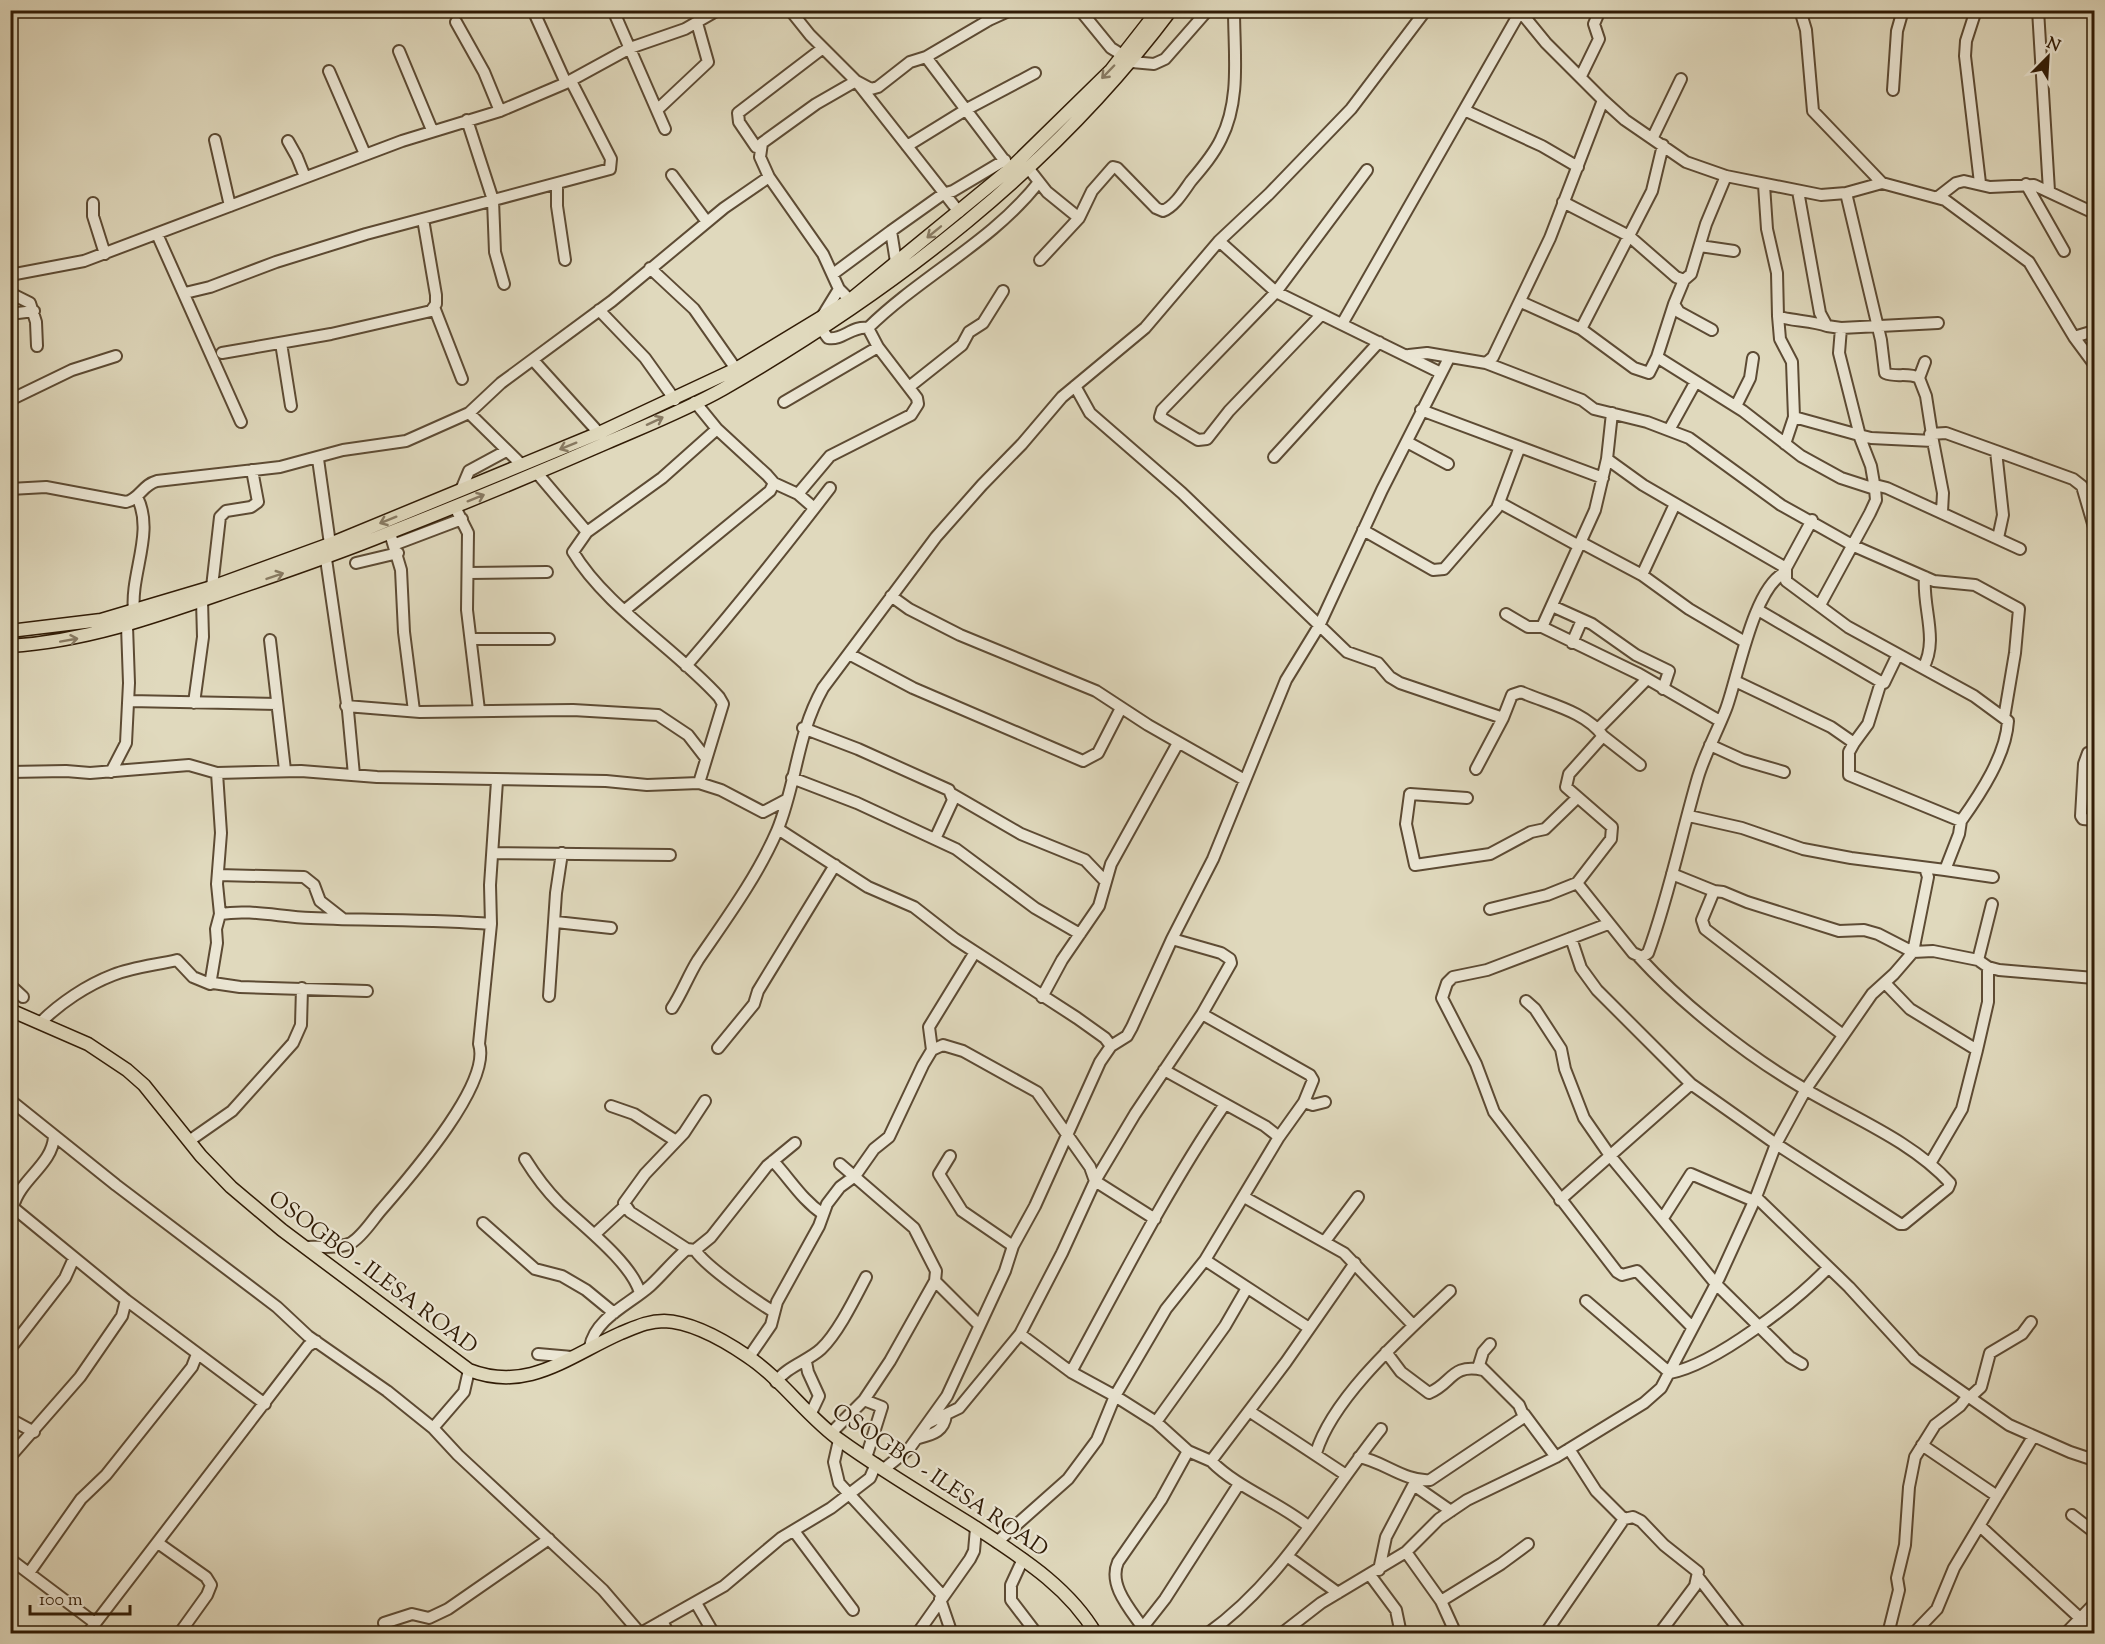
<svg xmlns="http://www.w3.org/2000/svg" width="2105" height="1644" viewBox="0 0 2105 1644" font-family="'Sorts Mill Goudy',serif">
<rect width="100%" height="100%" fill="#e0d9bd"/>
<filter id="stains"><feTurbulence type="fractalNoise" baseFrequency=".00333" numOctaves="4"/><feColorMatrix values="0 0 0 0 .2 0 0 0 0 .09 0 0 0 0 .02 0 0 0 .5 -.17"/></filter>
<radialGradient id="worn" r=".72"><stop offset=".6" stop-color="#630" stop-opacity="0"/><stop offset="1" stop-color="#630" stop-opacity=".3"/></radialGradient>
<g fill="none" stroke-linecap="round" stroke-linejoin="round">
<g stroke="#5d4b34" stroke-width="14">
<path id="minor" d="M 533,10 L 566,83
M 613,10 L 665,129
M 790,10 L 810,35 L 856,81 L 816,104 L 762,143 L 760,157 L 769,177 L 823,254 L 839,289 L 850,300
M 981,10 L 989,20
M 1080,10 L 1111,48 L 1124,56
M 1519,10 L 1546,43 L 1603,100 L 1625,120 L 1686,162 L 1726,176 L 1821,195 L 1846,193 L 1882,183 L 1945,200 L 2029,262 L 2074,337 L 2094,364
M 1800,10 L 1806,30 L 1813,111 L 1882,183
M 1976,10 L 1966,41 L 1965,56 L 1980,183
M 2038,10 L 2049,191
M 456,22 L 484,72 L 500,111
M 399,51 L 432,130
M 926,57 L 1007,164
M 1132,62 L 1154,64 L 1165,59 L 1208,10
M 329,71 L 365,154
M 1581,76 L 1599,39 L 1594,24 L 1600,10
M 1893,90 L 1897,31 L 1903,10
M 657,110 L 708,62 L 697,23
M 1464,110 L 1542,146 L 1578,167
M 467,120 L 493,200 L 495,252 L 504,284
M 1653,137 L 1681,79
M 215,140 L 230,206
M 288,141 L 297,157 L 305,177
M 760,146 L 756,147 L 739,122 L 738,113 L 823,48
M 907,146 L 967,109 L 1035,73
M 1029,169 L 1047,192 L 1079,218 L 1040,260
M 672,175 L 707,222
M 2026,184 L 2064,251
M 557,185 L 557,206 L 565,260
M 1764,185 L 1767,229 L 1777,273 L 1778,316 C 1783,320 1814,321 1827,326
M 1846,193 L 1881,340 L 1885,373 C 1896,378 1907,372 1919,378
M 1938,197 L 1956,183 L 1964,181 L 1990,187 L 2034,185 L 2094,213
M 1563,202 L 1629,236 L 1676,277 L 1684,280 L 1691,274 L 1706,224 L 1726,176
M 93,203 L 93,216 L 105,254
M 959,212 L 856,81 L 871,89 L 878,87 L 910,62 L 926,57 L 989,20 L 1011,10
M 1079,218 L 1092,191 L 1113,167 L 1117,168 L 1156,208 L 1163,211 C 1175,206 1183,192 1191,181 C 1202,168 1214,154 1221,139 C 1241,100 1234,53 1234,10
M 157,234 L 241,422
M 1219,241 L 1276,292 L 1441,373
M 1700,246 L 1734,251
M 896,262 L 891,231 L 943,194 L 953,191 L 1005,160
M 650,268 L 694,309 L 736,369
M 833,274 L 891,231
M 10,275 L 84,261 L 402,141 L 500,111 L 566,83 L 630,48 L 685,29 L 718,10
M 839,289 L 820,320 L 822,330 L 828,338 C 842,341 853,325 868,328 L 878,347
M 10,293 L 30,303 L 36,322 L 37,346
M 185,293 L 210,287 L 276,262 L 366,234 L 610,169 L 611,159 L 571,81
M 1521,302 L 1581,329 L 1634,368 L 1649,373 L 1657,357 L 1743,411 L 1801,456 L 1841,478 L 1875,489 L 1876,500 L 1870,513 L 1820,605
M 1674,304 L 1679,312 L 1712,330
M 434,307 L 462,379
M 599,310 L 645,358 L 675,400
M 10,314 L 34,311
M 1321,315 L 1229,411 L 1207,439 L 1198,440 L 1160,417 L 1162,410 L 1276,292 L 1367,170
M 1778,316 L 1780,339 L 1792,362 L 1794,417
M 1342,324 L 1520,12
M 868,328 C 922,275 992,242 1039,182
M 1841,328 L 1938,323
M 1581,329 L 1652,191 L 1663,145
M 2074,337 L 2094,331
M 281,343 L 291,406
M 222,353 L 331,334 L 431,311 L 436,304 L 436,295 L 423,219
M 1409,355 L 1427,353 L 1486,363 L 1493,357 L 1550,238 L 1603,100
M 1657,357 L 1674,304 L 1684,280
M 533,360 L 599,433
M 1925,362 L 1919,378 L 1926,396 L 1933,441 L 1871,438 L 1859,435 L 1871,466 L 1875,489 L 1879,486 L 1887,488 L 2020,549
M 1486,363 L 1582,400 L 1594,409 L 1647,422 L 1689,438 L 1781,505 L 1854,546 L 1934,581 L 1975,585 L 2019,609 L 2015,653 L 2004,718
M 1075,386 L 1090,413 L 1182,493 L 1347,652 L 1378,663 L 1390,677 L 1400,683 L 1503,718 L 1512,695 L 1521,692 C 1548,704 1585,711 1603,736 L 1569,774 L 1566,787 L 1612,827 L 1611,839 L 1577,883
M 909,387 L 962,345 L 969,332 L 983,323 L 1003,291
M 10,400 L 72,370 L 116,356
M 695,402 L 717,429
M 784,402 L 878,347 L 917,398 L 918,404 L 911,415 L 830,456 L 798,494
M 1736,406 L 1750,378 L 1753,358
M 1421,410 L 1603,478
M 469,413 L 522,465
M 1669,430 L 1695,383
M 1930,434 L 1946,433 L 1996,451 L 2003,515 L 1998,538
M 1933,441 L 1943,493 L 1942,512
M 1407,442 L 1448,464
M 1785,444 L 1794,417 L 1859,435 L 1859,432 L 1839,353 L 1841,328 L 1827,326 L 1820,313 L 1798,191
M 1996,451 L 2073,479 L 2082,486 L 2094,527
M 1274,457 L 1379,342
M 318,459 L 330,544
M 1607,459 L 1643,485 L 1786,568
M 537,473 L 587,532
M 774,483 L 798,494 L 813,507
M 10,489 L 46,487 L 126,502 C 140,499 142,485 157,481 L 280,467 L 343,450 L 406,441 L 469,413 L 501,383 L 612,301 L 724,208 L 769,177
M 461,490 L 469,471 L 506,451
M 1500,503 L 1579,546
M 455,507 L 468,533 L 467,610 L 479,710
M 1812,520 L 1786,568 L 1786,581 L 1848,627 L 1974,696 L 2008,721 C 2006,755 1981,793 1961,821
M 1363,530 L 1433,570 L 1444,569 L 1497,508 L 1519,449
M 390,533 L 401,570 L 404,632 L 414,711
M 1580,542 L 1642,575 L 1689,609 L 1745,642
M 396,544 L 462,519
M 326,559 L 348,711 L 354,775
M 356,563 L 398,553
M 469,573 L 547,572
M 1642,575 L 1675,504
M 212,587 L 220,517 L 226,511 L 251,507 L 258,502 L 252,470
M 891,596 L 909,609 L 960,635 L 1096,691 L 1148,725 L 1243,779
M 1552,606 L 1592,624 L 1636,655 L 1669,671 L 1663,689
M 625,610 L 770,491 L 774,483 L 767,475 L 717,429 L 662,478 L 587,532 L 573,552 C 606,607 676,649 719,697 L 723,704 L 699,783
M 1758,610 L 1881,682 L 1884,683 L 1897,656
M 134,611 C 130,574 155,532 137,497
M 1506,614 L 1528,627 L 1542,627 L 1595,510 L 1607,459 L 1612,413
M 1542,627 L 1639,674 L 1720,721
M 472,639 L 549,639
M 270,640 L 285,770
M 1572,643 L 1582,620
M 849,654 L 913,688 L 1083,761 L 1098,753 L 1121,708
M 686,666 C 736,608 784,548 830,488
M 1923,668 C 1939,640 1922,607 1925,577
M 1735,681 L 1831,727 L 1854,743 L 1868,724 L 1881,682
M 129,701 L 277,704
M 194,703 L 203,637 L 202,600
M 346,706 L 420,712 L 573,710 L 658,715 L 688,735 L 705,757
M 803,728 L 858,749 L 949,790 L 953,800 L 935,839
M 1598,729 L 1647,679
M 1603,736 L 1640,765
M 1710,745 L 1743,760 L 1784,772
M 2094,752 L 2088,753 L 2084,764 L 2081,816 L 2083,819 L 2094,820
M 1476,769 L 1503,718
M 10,772 L 66,771 L 90,773 L 189,765 L 217,773 L 301,771 L 377,777 L 606,781 L 647,785 L 699,783 L 721,790 L 763,812 L 786,800
M 111,772 L 126,743 L 129,683 L 127,626
M 792,778 L 857,803 L 956,849 L 1035,908 L 1080,934
M 952,794 L 1021,834 L 1085,860 L 1105,881
M 1467,798 L 1410,794 L 1406,824 L 1415,865 L 1490,854 L 1531,832 L 1545,829 L 1577,798
M 1689,816 L 1742,828 L 1803,849 L 1851,858 L 1945,870 L 1959,834 L 1961,821 L 1849,775 L 1849,752 L 1854,743
M 778,829 L 868,887 L 914,907 L 955,939 L 1077,1018 L 1105,1038 L 1111,1046
M 493,853 L 670,855
M 1945,870 L 1993,877
M 1672,874 L 1714,891 L 1702,920 L 1705,929 L 1843,1035
M 218,875 L 304,877 L 314,885 L 320,901 L 343,919
M 1714,891 L 1723,892 L 1747,902 L 1839,931 L 1864,930 L 1878,934 L 1913,952 L 1928,877 L 1925,868
M 1490,909 L 1547,895 L 1577,883 L 1633,953 L 1642,957 L 1648,953 C 1669,896 1681,835 1698,777 C 1705,754 1717,732 1726,709 C 1738,677 1753,589 1784,573
M 220,914 C 251,909 280,917 311,918 C 371,921 431,919 491,924
M 556,922 L 611,928
M 1608,924 L 1487,970 L 1453,977 L 1447,983 L 1442,998 L 1476,1064 L 1494,1112 L 1617,1272 L 1622,1275 L 1637,1271 L 1692,1327
M 1571,938 L 1581,968 L 1597,990 L 1691,1084 L 1776,1144 L 1900,1224 L 1904,1224 L 1948,1188 L 1950,1183 C 1910,1139 1848,1116 1798,1085 C 1744,1053 1681,1003 1639,957
M 1172,939 L 1221,953 L 1230,959 L 1231,963 L 1202,1014 L 1310,1075 L 1313,1080 L 1304,1102
M 1978,960 L 1988,967 L 1999,970 L 2094,978
M 213,983 L 240,987 L 367,991
M 1885,983 L 1910,1009 L 1977,1050 L 1962,1109 L 1931,1162
M 10,985 L 23,997
M 549,996 L 556,893 L 562,853
M 1042,997 L 1062,960 L 1099,906 L 1111,864 L 1178,743
M 1526,1001 L 1535,1009 L 1561,1049 L 1565,1069 L 1584,1118 L 1611,1157 L 1716,1284 L 1790,1357 L 1802,1364
M 672,1008 C 682,993 688,976 698,960 C 726,919 757,877 777,831 C 797,783 796,736 823,688 L 936,537 L 982,485 L 1022,444 L 1062,397 L 1145,328 L 1219,241 L 1269,194 L 1351,109 L 1426,10
M 40,1023 C 60,1003 87,985 113,975 C 133,967 156,965 177,960 L 193,977 L 210,984 L 213,983 L 211,979 L 217,943 L 216,929 L 220,914 L 217,884 L 221,833 L 217,773
M 718,1048 L 754,1004 L 758,991 L 835,865
M 932,1050 L 929,1027 L 975,952
M 1977,1050 L 1988,1002 L 1988,967
M 1164,1070 L 1265,1126 L 1279,1137
M 10,1100 L 116,1185 L 277,1307 L 308,1336 L 387,1391 L 433,1428 L 458,1455 L 603,1590 L 640,1633
M 705,1101 L 684,1133 L 645,1174 L 624,1203 L 630,1212 L 687,1249 L 695,1250 L 711,1237 L 767,1166 L 795,1143
M 611,1106 L 634,1114 L 676,1141
M 189,1141 L 232,1111 L 293,1043 L 301,1025 L 302,988
M 950,1156 L 939,1174 L 962,1211 L 1013,1246
M 525,1159 C 535,1175 546,1190 559,1203 C 582,1225 632,1263 640,1293
M 773,1161 C 790,1179 802,1200 823,1214
M 1244,1197 L 1344,1253 L 1412,1324
M 1756,1197 L 1849,1287 L 1915,1359 L 2009,1425 L 2070,1452 L 2094,1460
M 1560,1200 L 1691,1084
M 10,1205 L 126,1300 L 265,1404
M 13,1207 C 20,1179 52,1165 54,1137
M 1663,1218 L 1691,1174 L 1754,1201
M 483,1223 L 535,1269 L 562,1276 L 586,1290 L 614,1313
M 595,1234 L 625,1206
M 1325,1241 L 1358,1197
M 306,1247 C 319,1246 339,1249 351,1243 C 363,1236 373,1219 382,1209 C 408,1179 492,1084 479,1044 L 491,924 L 490,885 L 497,781
M 695,1250 C 706,1267 756,1301 774,1312
M 1205,1260 L 1309,1328
M 935,1281 L 979,1325
M 1586,1301 L 1670,1373 C 1716,1364 1795,1302 1828,1268
M 1020,1334 L 1071,1372 L 1115,1396 L 1156,1422 L 1188,1451 L 1211,1461 L 1286,1362 L 1355,1263
M 590,1347 C 595,1318 630,1304 650,1286 C 663,1274 673,1261 687,1249
M 10,1349 L 65,1278 L 74,1258
M 1386,1352 L 1401,1372 L 1429,1393 C 1452,1384 1451,1363 1483,1370
M 538,1354 L 572,1357
M 749,1357 L 771,1325 L 777,1302 L 819,1226 L 827,1204 L 840,1187 L 855,1176 L 874,1149 L 889,1137 L 923,1065 L 932,1050 L 943,1045 L 963,1051 L 1037,1092 L 1090,1167 L 1095,1181 L 1155,1219
M 806,1362 L 808,1372 L 819,1396 L 811,1413
M 1071,1372 C 1120,1282 1167,1189 1225,1104
M 776,1382 C 786,1367 808,1361 821,1349 C 838,1333 855,1298 866,1277
M 1969,1398 L 1981,1387 L 1990,1353 L 2022,1334 L 2031,1322
M 864,1400 L 882,1407 L 866,1458
M 1249,1411 L 1346,1475
M 1524,1414 L 1556,1457
M 10,1419 L 34,1432
M 930,1422 L 959,1408 L 1020,1334 L 1062,1253 L 1095,1181 L 1135,1114 L 1202,1014
M 1156,1422 L 1225,1326 L 1247,1288
M 433,1428 L 464,1392 L 469,1370
M 831,1433 L 864,1400 L 890,1361 L 935,1281 L 936,1271 L 914,1228 L 840,1164
M 919,1438 C 934,1434 944,1431 946,1415
M 839,1440 L 834,1462 L 839,1483 L 942,1595
M 1569,1449 L 1596,1491 L 1624,1519 L 1633,1517 L 1641,1521 L 1664,1545 L 1698,1572 L 1695,1586 L 1659,1634
M 1316,1453 C 1333,1396 1407,1332 1450,1291
M 10,1457 L 80,1377 L 122,1316 L 126,1300
M 1359,1457 C 1383,1461 1405,1482 1430,1480 L 1524,1417 L 1519,1405 L 1479,1365 L 1483,1352 L 1490,1344
M 1211,1461 C 1239,1489 1277,1501 1308,1526
M 884,1469 L 909,1449 L 947,1396 L 1005,1271 L 1013,1246 L 1035,1206 L 1100,1062 L 1111,1046 L 1127,1036 L 1132,1027 L 1172,939 L 1213,859 L 1286,680 L 1319,626 L 1382,490 L 1449,358
M 1415,1486 L 1451,1511
M 1997,1496 L 2033,1437
M 2072,1515 L 2094,1532
M 1980,1526 L 2094,1631
M 794,1531 L 853,1610
M 997,1542 L 1068,1479 L 1097,1440 L 1115,1396 L 1166,1309 L 1205,1260 L 1279,1137 L 1304,1102 L 1313,1105 L 1325,1102
M 158,1543 L 206,1577 L 211,1585 L 207,1595 L 179,1634
M 1406,1552 L 1441,1601 L 1456,1634
M 1287,1556 L 1338,1593
M 10,1559 L 95,1623
M 1023,1559 L 1011,1585 L 1011,1600 L 1037,1634
M 1379,1570 L 1386,1537 L 1416,1480
M 29,1573 L 81,1499 L 106,1475 L 192,1367 L 197,1354
M 1370,1575 L 1396,1610 L 1401,1634
M 1698,1577 L 1742,1634
M 940,1599 L 952,1634
M 1441,1601 L 1501,1564 L 1528,1544
M 696,1603 L 714,1634
M 662,1621 L 669,1634
M 384,1623 L 412,1614 L 429,1618 L 448,1609 L 549,1539
M 1143,1627 L 1165,1599 L 1239,1484
M 87,1634 L 308,1346 L 316,1341
M 639,1634 L 724,1586 L 781,1538 L 831,1508 L 870,1478 L 876,1464
M 917,1634 L 970,1559 L 974,1551 L 976,1528
M 1147,1634 C 1134,1613 1107,1587 1118,1562 L 1161,1500 L 1188,1451
M 1207,1634 C 1282,1581 1325,1499 1381,1429
M 1281,1634 L 1321,1603 L 1406,1552 L 1439,1519 L 1467,1500 L 1556,1457 L 1644,1403 L 1661,1388 L 1719,1278 L 1756,1197 L 1776,1144 L 1806,1089 L 1872,994 L 1894,974 L 1913,952 L 1933,951 L 1978,960 L 1992,904
M 1545,1634 L 1624,1519
M 1888,1634 L 1899,1590 L 1897,1578 L 1905,1545 L 1909,1487 L 1915,1457 L 1935,1425 L 1960,1406 L 1967,1397
M 1913,1634 L 1937,1609 L 1954,1568 L 1997,1496 L 1922,1445
M 2065,1634 L 2094,1604"/>
</g>
<g stroke="#311c06" stroke-width="15">
<path id="major" d="M 10,631 L 101,620 L 212,587 L 330,544 L 599,433 L 736,369 L 850,300 L 1010,169 L 1111,70 L 1158,10
M 10,646 C 85,641 151,618 220,594 C 276,575 332,556 386,534 C 460,505 533,475 606,443 C 645,426 686,410 723,389 C 894,290 1052,169 1171,10
M 10,1010 L 88,1044 L 127,1070 L 144,1085 L 201,1156 L 231,1187 L 282,1230 L 469,1370 C 528,1393 569,1356 621,1333 C 636,1327 648,1321 664,1321 C 692,1322 725,1341 747,1356 C 782,1379 807,1417 841,1441 C 884,1472 930,1499 975,1527 C 1020,1557 1068,1586 1096,1634"/>
</g>
<use href="#minor" stroke="#ebe6d4" stroke-width="10"/>
<use href="#major" stroke="#e0d9bd" stroke-width="12"/>
</g>
<defs><path id="oneway-shaft" d="M-6 0H5M1.5-3L5.5 0L1.5 3" fill="none" stroke-width="1.6" stroke-linecap="round" stroke-linejoin="round" transform="scale(1.5)"/></defs>
<g stroke="#887a62">
<use href="#oneway-shaft" transform="translate(1108 72) rotate(134)"/>
<use href="#oneway-shaft" transform="translate(934 232) rotate(141)"/>
<use href="#oneway-shaft" transform="translate(655 421) rotate(-25)"/>
<use href="#oneway-shaft" transform="translate(568 446) rotate(158)"/>
<use href="#oneway-shaft" transform="translate(476 498) rotate(-22)"/>
<use href="#oneway-shaft" transform="translate(388 520) rotate(158)"/>
<use href="#oneway-shaft" transform="translate(275 576) rotate(-19)"/>
<use href="#oneway-shaft" transform="translate(69 640) rotate(-10)"/>
</g>
<g text-anchor="middle" stroke-width="4.5" stroke-linejoin="round" paint-order="stroke">
<g font-size="22" fill="#311c06" stroke="#ebe6d4">
<text transform="translate(374 1271) rotate(37)" y="8">OSOGBO - ILESA ROAD</text>
<text transform="translate(941 1479) rotate(34)" y="8">OSOGBO - ILESA ROAD</text>
</g>
</g>
<rect width="2105" height="1644" fill="none" stroke="#e0d9bd" stroke-width="36"/>
<rect x="12" y="12" width="2081" height="1620" fill="none" stroke="#311c06" stroke-width="3"/>
<rect x="18" y="18" width="2069" height="1608" fill="none" stroke="#311c06" stroke-width="1.5"/>
<g transform="translate(2048 57) rotate(24)" stroke="#ebe6d4" stroke-width="4.5" paint-order="stroke">
<path d="M0-4.5L10 22L0 15L-10 22Z" fill="#311c06"/>
<text y="-9" font-size="16" font-weight="bold" text-anchor="middle" fill="#311c06">N</text>
</g>
<path d="M30 1605v9h100v-9" fill="none" stroke="#311c06" stroke-width="3"/>
<text x="39" y="1605" font-size="18" fill="#311c06" stroke="#ebe6d4" stroke-width="4.5" paint-order="stroke">100 m</text>
<rect width="100%" height="100%" filter="url(#stains)"/>
<rect width="100%" height="100%" fill="url(#worn)"/>
</svg>
